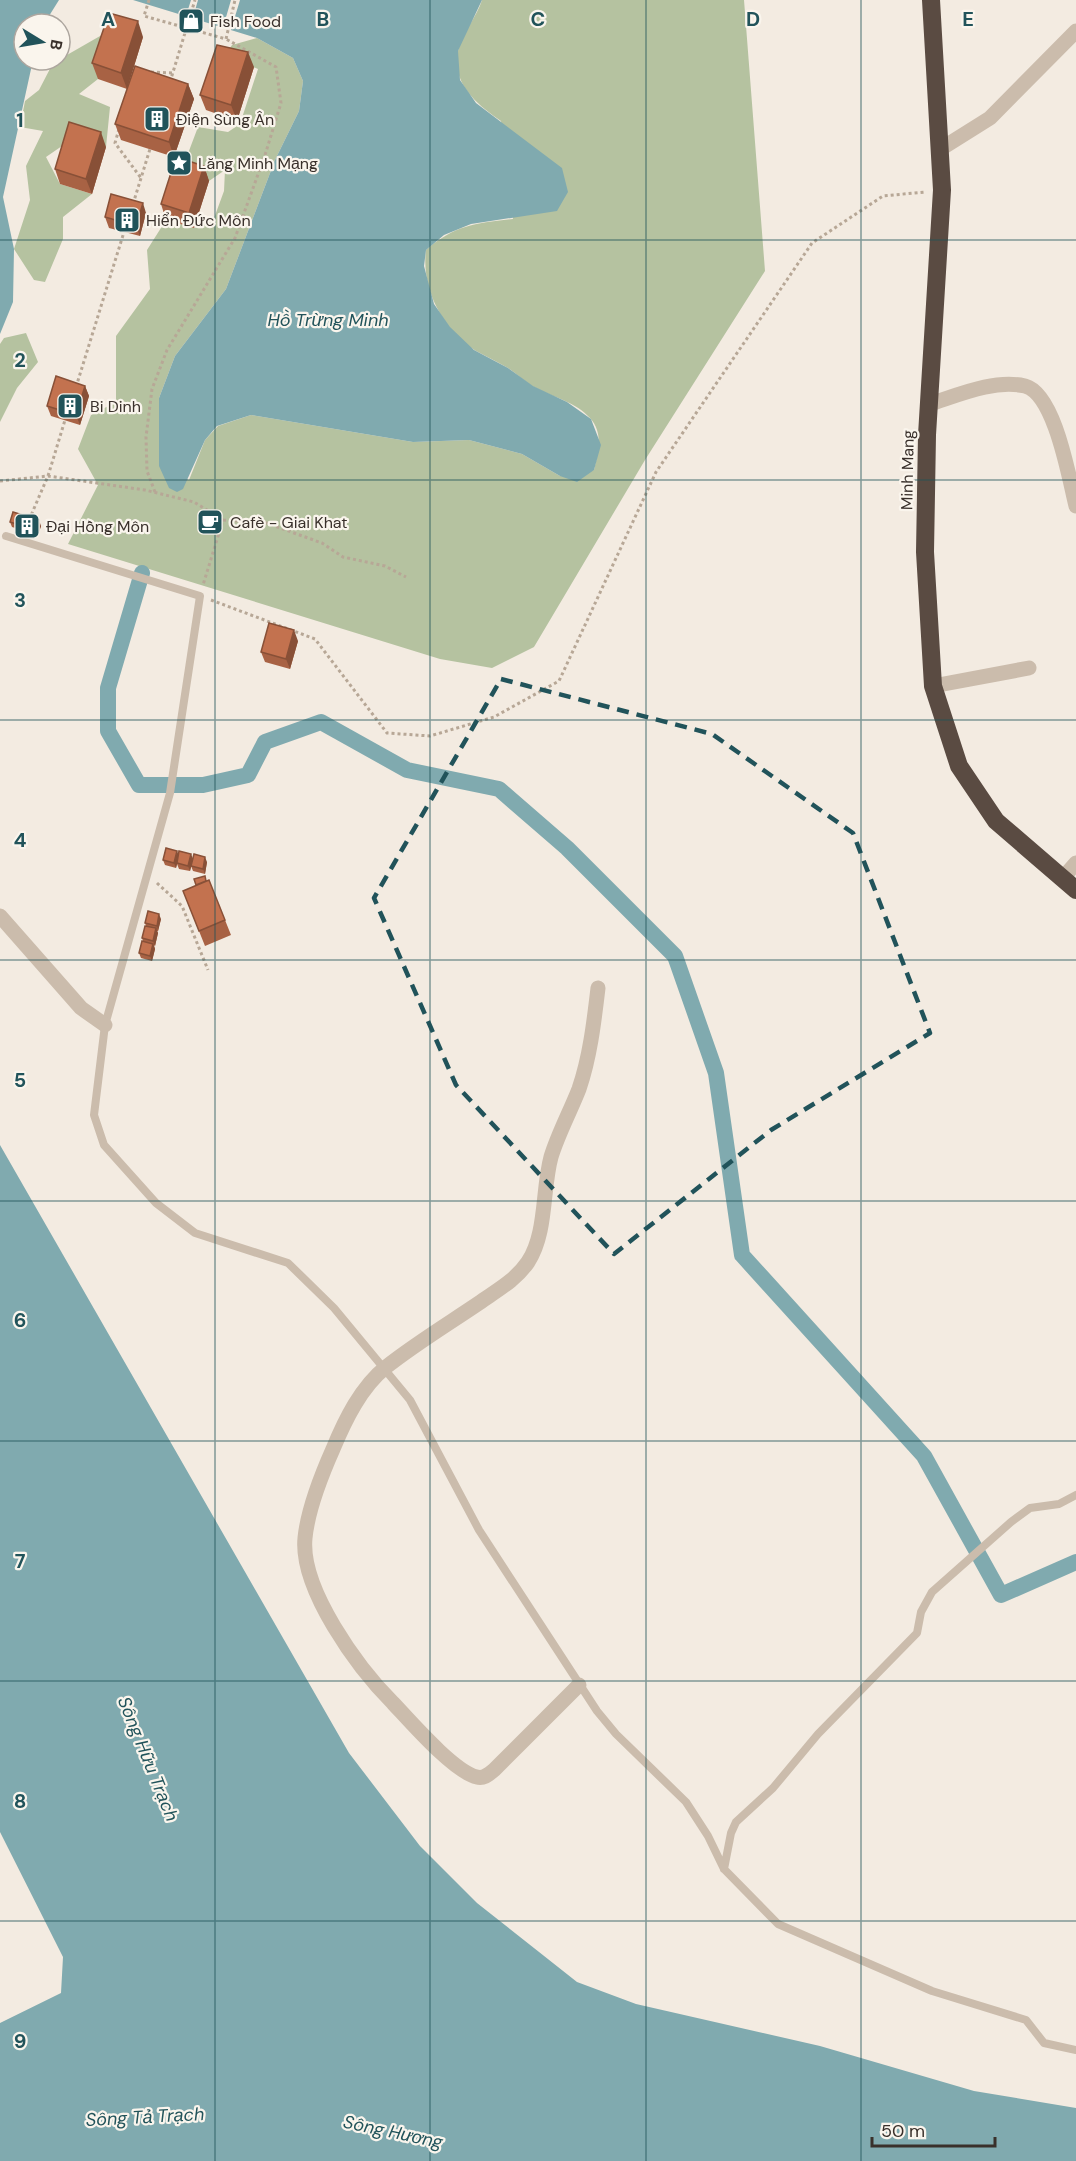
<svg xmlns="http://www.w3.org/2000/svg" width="1076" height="2161" viewBox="0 0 1076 2161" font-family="'DM Sans',sans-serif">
<rect width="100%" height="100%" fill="#f3ebe1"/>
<path fill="#b5c2a0" d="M 482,0 L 744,0 L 765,271 L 645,460 L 534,647 L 492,668 L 440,659 L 68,544 L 98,485 L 78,449 L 91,415 L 116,402 L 116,336 L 150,289 L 147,250 L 166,220 L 194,228 L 213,221 L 224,191 L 225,170 L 209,181 L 181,172 L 198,127 L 228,132 L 240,124 L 258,69 L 225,55 L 232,45 L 257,38 L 293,58 L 303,81 L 299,111 L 275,160 L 226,289 L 175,356 L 159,398 L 159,465 L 189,480 L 205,440 L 218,426 L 251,415 L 413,442 L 469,440 L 522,454 L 560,476 L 594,470 C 598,453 604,433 590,418 C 576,402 552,397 534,387 C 525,382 517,374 508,368 C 498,362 487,357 476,351 C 443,330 421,289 426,250 C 455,225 476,223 513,219 L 501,121 C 478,105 451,84 458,51 C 462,33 477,17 482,0 Z
M 114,28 L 98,79 L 79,94 L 110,107 L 106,147 L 75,137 L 46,157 L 60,184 L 92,194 L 63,217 L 63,239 L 45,282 L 34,280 L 14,249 L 30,200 L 26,166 L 43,131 L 20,127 L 25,101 L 39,90 L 53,63 Z
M 26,333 L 38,362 L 17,388 L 0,422 L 0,344 L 4,338 Z"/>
<path fill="#80aaaf" d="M 0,0 L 59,0 L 44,24 L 24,24 L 24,60 L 33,60 L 3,197 L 14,249 L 13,302 L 0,334 Z
M 133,0 L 482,0 L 458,51 L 460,80 L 476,103 L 562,168 L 568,192 L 557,211 L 471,224 L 444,235 L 426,250 L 424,266 L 434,304 L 450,327 L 474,350 L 508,368 L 533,386 L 567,402 L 591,419 L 601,445 L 594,470 L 577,482 L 560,476 L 522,454 L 469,440 L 413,442 L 251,415 L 217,426 L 205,440 L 183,489 L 177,492 L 169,488 L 159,466 L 159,398 L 175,356 L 226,289 L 275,160 L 299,111 L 303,81 L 293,58 L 257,38 Z
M 0,1145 L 349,1753 L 420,1846 L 477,1903 L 577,1982 L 636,2004 L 820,2046 L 974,2091 L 1076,2108 L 1076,2161 L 0,2161 L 0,2023 L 61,1993 L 63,1957 L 0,1832 Z"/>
<path fill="#f3ebe1" d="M 191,0 L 198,0 L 192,21 L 185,19 Z
M 231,0 L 240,0 L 230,33 L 222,31 Z"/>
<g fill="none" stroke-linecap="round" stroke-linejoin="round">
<path stroke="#80aaaf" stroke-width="16" d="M 142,573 L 108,688 L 108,731 L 139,785 L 203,785 L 248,775 L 265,742 L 321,722 L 407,770 L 499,789 L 567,848 L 675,956 L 716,1073 L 742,1255 L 924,1456 L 1001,1595 L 1076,1562"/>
<path stroke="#b7a796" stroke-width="3" stroke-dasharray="3 3" stroke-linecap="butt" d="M 149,0 L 144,16 L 226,39 L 235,0
M 151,72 L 173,73
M 170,82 L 195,0
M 119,129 L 115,143 L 141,178
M 133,204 L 150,149
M 76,387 L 124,232
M 0,481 L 48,476 L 145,490 L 194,502 L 223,520 L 203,585
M 155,492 L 147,471 L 146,437 L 152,389 L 167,350 L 235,238 L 265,155 L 281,103 L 276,67 L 226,39
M 29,520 L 48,476 L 65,420
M 223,520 L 266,523 L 322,543 L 343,557 L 385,566 L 406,577
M 211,600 L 315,639 L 387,733 L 430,736 L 494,717 L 559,681 L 656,472 L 812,243 L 883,196 L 925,192
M 157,883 L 182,906 L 208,970"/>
<path stroke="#cbbcac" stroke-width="8" d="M 6,536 L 200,596 L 170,793 L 105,1025 L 94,1115 L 104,1145 L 156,1203 L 195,1233 L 288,1263 L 334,1308 L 410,1400 L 479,1530 L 597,1711 L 616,1734 L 686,1802 L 708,1836 L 724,1869 L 778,1924 L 932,1991 L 1026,2020 L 1044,2043 L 1076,2050
M 724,1869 L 731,1833 L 736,1822 L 773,1788 L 818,1734 L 917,1633 L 921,1612 L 932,1592 L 1011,1522 L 1030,1508 L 1059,1504 L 1076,1495"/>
<path stroke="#cbbcac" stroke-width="15" d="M 939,150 L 990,118 L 1076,31
M 930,404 C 958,395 994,379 1025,386 C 1055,394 1069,478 1076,506
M 933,686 L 1029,668
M 1062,879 L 1076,863
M 0,916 L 81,1008 L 105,1025
M 579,1685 L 494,1770 C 489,1774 484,1779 477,1777 C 454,1772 410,1721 393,1703 C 358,1668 300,1589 305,1538 C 308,1508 321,1476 333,1449 C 345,1420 361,1387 386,1367 C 415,1344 448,1324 479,1303 C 496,1291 516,1280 528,1262 C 547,1233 542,1190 551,1157 C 558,1134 570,1112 579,1089 C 590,1057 594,1022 598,988"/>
<path stroke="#5a4b42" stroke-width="18" d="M 931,0 L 942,190 L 927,435 L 925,552 L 933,686 L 959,766 L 996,821 L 1076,890"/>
</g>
<path fill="#a86244" d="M 143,37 L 127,89 L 98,79 L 92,63 Z
M 254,67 L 237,121 L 206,110 L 200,95 Z
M 188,84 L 194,99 L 174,157 L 121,140 L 115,124 Z
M 106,147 L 92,194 L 60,184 L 55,169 Z
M 204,166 L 209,181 L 194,228 L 166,220 L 161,204 Z
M 146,213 L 140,236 L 109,228 L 105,217 Z
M 85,386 L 89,396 L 80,425 L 51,416 L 47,406 Z
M 10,522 L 41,526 L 38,535 L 12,527 Z
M 298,641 L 290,669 L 265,662 L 261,652 Z
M 179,855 L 193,859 L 190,871 L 179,869 L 177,864 L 176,868 L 165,865 L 163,860 Z
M 207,862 L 205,874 L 193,871 L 191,866 Z
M 206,881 L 225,920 L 231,935 L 205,946 L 183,891 Z
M 161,919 L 158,931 L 157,931 L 158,933 L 155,946 L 154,945 L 155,949 L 152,961 L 141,958 L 139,953 L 143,941 L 142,938 L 146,926 L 145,923 Z"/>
<path fill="#885037" d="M 138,21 L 143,37 L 127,89 L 121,73 Z
M 248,52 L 254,67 L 237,121 L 231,105 Z
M 188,84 L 194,99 L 174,157 L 169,142 Z
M 101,132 L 106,147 L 92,194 L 86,179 Z
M 204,166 L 209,181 L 194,228 L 189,213 Z
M 143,203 L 146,213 L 140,236 L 136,226 Z
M 85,386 L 89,396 L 80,425 L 76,415 Z
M 39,520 L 41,526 L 38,535 L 36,530 Z
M 294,630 L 298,641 L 290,669 L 286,659 Z
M 177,851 L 179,856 L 176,868 L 174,863 Z
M 191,854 L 193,859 L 190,871 L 188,866 Z
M 205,857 L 207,862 L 205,874 L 203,869 Z
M 159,914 L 161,919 L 158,931 L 157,926 Z
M 156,928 L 158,933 L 155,946 L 153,941 Z
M 153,944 L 155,949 L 152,961 L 150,956 Z"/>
<path fill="#c3724f" stroke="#885037" stroke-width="1.5" d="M 109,13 L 138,21 L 121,73 L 92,63 Z
M 217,45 L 248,52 L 231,105 L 200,95 Z
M 135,66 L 188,84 L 169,142 L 115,124 Z
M 69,122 L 101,132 L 86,179 L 55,169 Z
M 176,157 L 204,166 L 189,213 L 161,204 Z
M 111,194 L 143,203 L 136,226 L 105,217 Z
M 56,376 L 85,386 L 76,415 L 47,406 Z
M 13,512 L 39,520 L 36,530 L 10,522 Z
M 269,623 L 294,630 L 286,659 L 261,652 Z
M 166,848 L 177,851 L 174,863 L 163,860 Z
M 179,851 L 191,854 L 188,866 L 177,863 Z
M 194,854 L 205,857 L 203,869 L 191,866 Z
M 205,876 L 206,881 L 196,885 L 194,879 Z
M 209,880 L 225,920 L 199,931 L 183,891 Z
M 148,911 L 159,914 L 157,926 L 145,923 Z
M 145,926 L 156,928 L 153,941 L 142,938 Z
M 142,941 L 153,944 L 150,956 L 139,953 Z"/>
<path fill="none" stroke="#21535a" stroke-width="4.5" stroke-dasharray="12 8" stroke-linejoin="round" d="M 501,679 L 712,734 L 853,833 L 930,1033 L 771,1130 L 614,1254 L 456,1085 L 374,898 Z"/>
<path fill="none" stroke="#21535a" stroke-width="1.5" stroke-opacity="0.55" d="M 215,0 L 215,2161M 430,0 L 430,2161M 646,0 L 646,2161M 861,0 L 861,2161M 0,240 L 1076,240M 0,480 L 1076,480M 0,720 L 1076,720M 0,960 L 1076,960M 0,1201 L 1076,1201M 0,1441 L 1076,1441M 0,1681 L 1076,1681M 0,1921 L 1076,1921"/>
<defs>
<g id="shop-square" transform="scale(1.35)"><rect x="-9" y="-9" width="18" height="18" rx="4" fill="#21535a" stroke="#faf5ed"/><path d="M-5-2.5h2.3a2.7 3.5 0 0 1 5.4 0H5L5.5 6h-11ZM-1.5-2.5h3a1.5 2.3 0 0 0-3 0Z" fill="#fff"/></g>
<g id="building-square" transform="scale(1.35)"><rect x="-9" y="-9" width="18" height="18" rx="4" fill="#21535a" stroke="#faf5ed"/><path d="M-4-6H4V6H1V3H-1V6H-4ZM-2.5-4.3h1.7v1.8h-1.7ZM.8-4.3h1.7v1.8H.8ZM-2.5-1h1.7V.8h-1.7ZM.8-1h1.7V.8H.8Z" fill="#fff"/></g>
<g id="sight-square" transform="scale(1.35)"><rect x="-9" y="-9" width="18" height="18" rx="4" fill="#21535a" stroke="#faf5ed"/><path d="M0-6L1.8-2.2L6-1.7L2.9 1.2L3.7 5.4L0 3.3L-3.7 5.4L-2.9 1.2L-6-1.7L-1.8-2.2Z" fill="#fff"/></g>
<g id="cafe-square" transform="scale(1.35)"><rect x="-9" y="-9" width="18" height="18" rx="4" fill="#21535a" stroke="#faf5ed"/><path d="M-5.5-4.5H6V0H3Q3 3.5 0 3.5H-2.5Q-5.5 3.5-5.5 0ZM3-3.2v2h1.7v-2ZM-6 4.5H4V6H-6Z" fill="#fff"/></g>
</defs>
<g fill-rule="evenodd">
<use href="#shop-square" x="191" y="21"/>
<use href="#building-square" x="157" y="119"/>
<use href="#sight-square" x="179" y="163"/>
<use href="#building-square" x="127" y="220"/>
<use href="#building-square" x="70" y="406"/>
<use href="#cafe-square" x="210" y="522"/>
<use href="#building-square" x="27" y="526"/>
</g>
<g text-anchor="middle" stroke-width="4.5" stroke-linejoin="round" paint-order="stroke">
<g font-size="16" fill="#39302b" stroke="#faf5ed" text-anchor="start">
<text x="210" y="27">Fish Food</text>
<text x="176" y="125">Điện Sùng Ân</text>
<text x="198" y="169">Lăng Minh Mạng</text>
<text x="146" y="226">Hiển Đức Môn</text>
<text x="90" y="412">Bi Dinh</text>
<text x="230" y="528">Cafè - Giai Khat</text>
<text x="46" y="532">Đại Hồng Môn</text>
</g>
<g font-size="16" fill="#39302b" stroke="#faf5ed">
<text transform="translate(907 470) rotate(-89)" y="6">Minh Mang</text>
</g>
<g font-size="18" font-style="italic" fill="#21535a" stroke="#faf5ed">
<text x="328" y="326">Hồ Trừng Minh</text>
<text transform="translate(148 1759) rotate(68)" y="6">Sông Hữu Trạch</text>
<text transform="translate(145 2117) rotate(-3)" y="6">Sông Tả Trạch</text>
<text transform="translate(393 2132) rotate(12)" y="6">Sông Hương</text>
</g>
</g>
<g font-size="20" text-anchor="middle" font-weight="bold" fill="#21535a" stroke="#faf5ed" stroke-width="4.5" stroke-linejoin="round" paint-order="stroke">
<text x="108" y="26">A</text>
<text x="323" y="26">B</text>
<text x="538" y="26">C</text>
<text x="753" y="26">D</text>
<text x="968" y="26">E</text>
<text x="20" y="127">1</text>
<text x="20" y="367">2</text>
<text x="20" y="607">3</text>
<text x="20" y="847">4</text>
<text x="20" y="1087">5</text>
<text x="20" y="1327">6</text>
<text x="20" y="1568">7</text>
<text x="20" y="1808">8</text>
<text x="20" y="2048">9</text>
</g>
<g transform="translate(42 42) rotate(101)"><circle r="28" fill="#faf5ed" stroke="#ada69f" stroke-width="1.5"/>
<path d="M0-4.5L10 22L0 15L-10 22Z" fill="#21535a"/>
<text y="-9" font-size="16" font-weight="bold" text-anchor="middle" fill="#39302b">B</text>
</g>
<path d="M872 2137v9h123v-9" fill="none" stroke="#39302b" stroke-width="3"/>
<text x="881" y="2137" font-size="18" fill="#39302b" stroke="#faf5ed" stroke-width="4.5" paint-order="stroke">50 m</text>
</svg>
